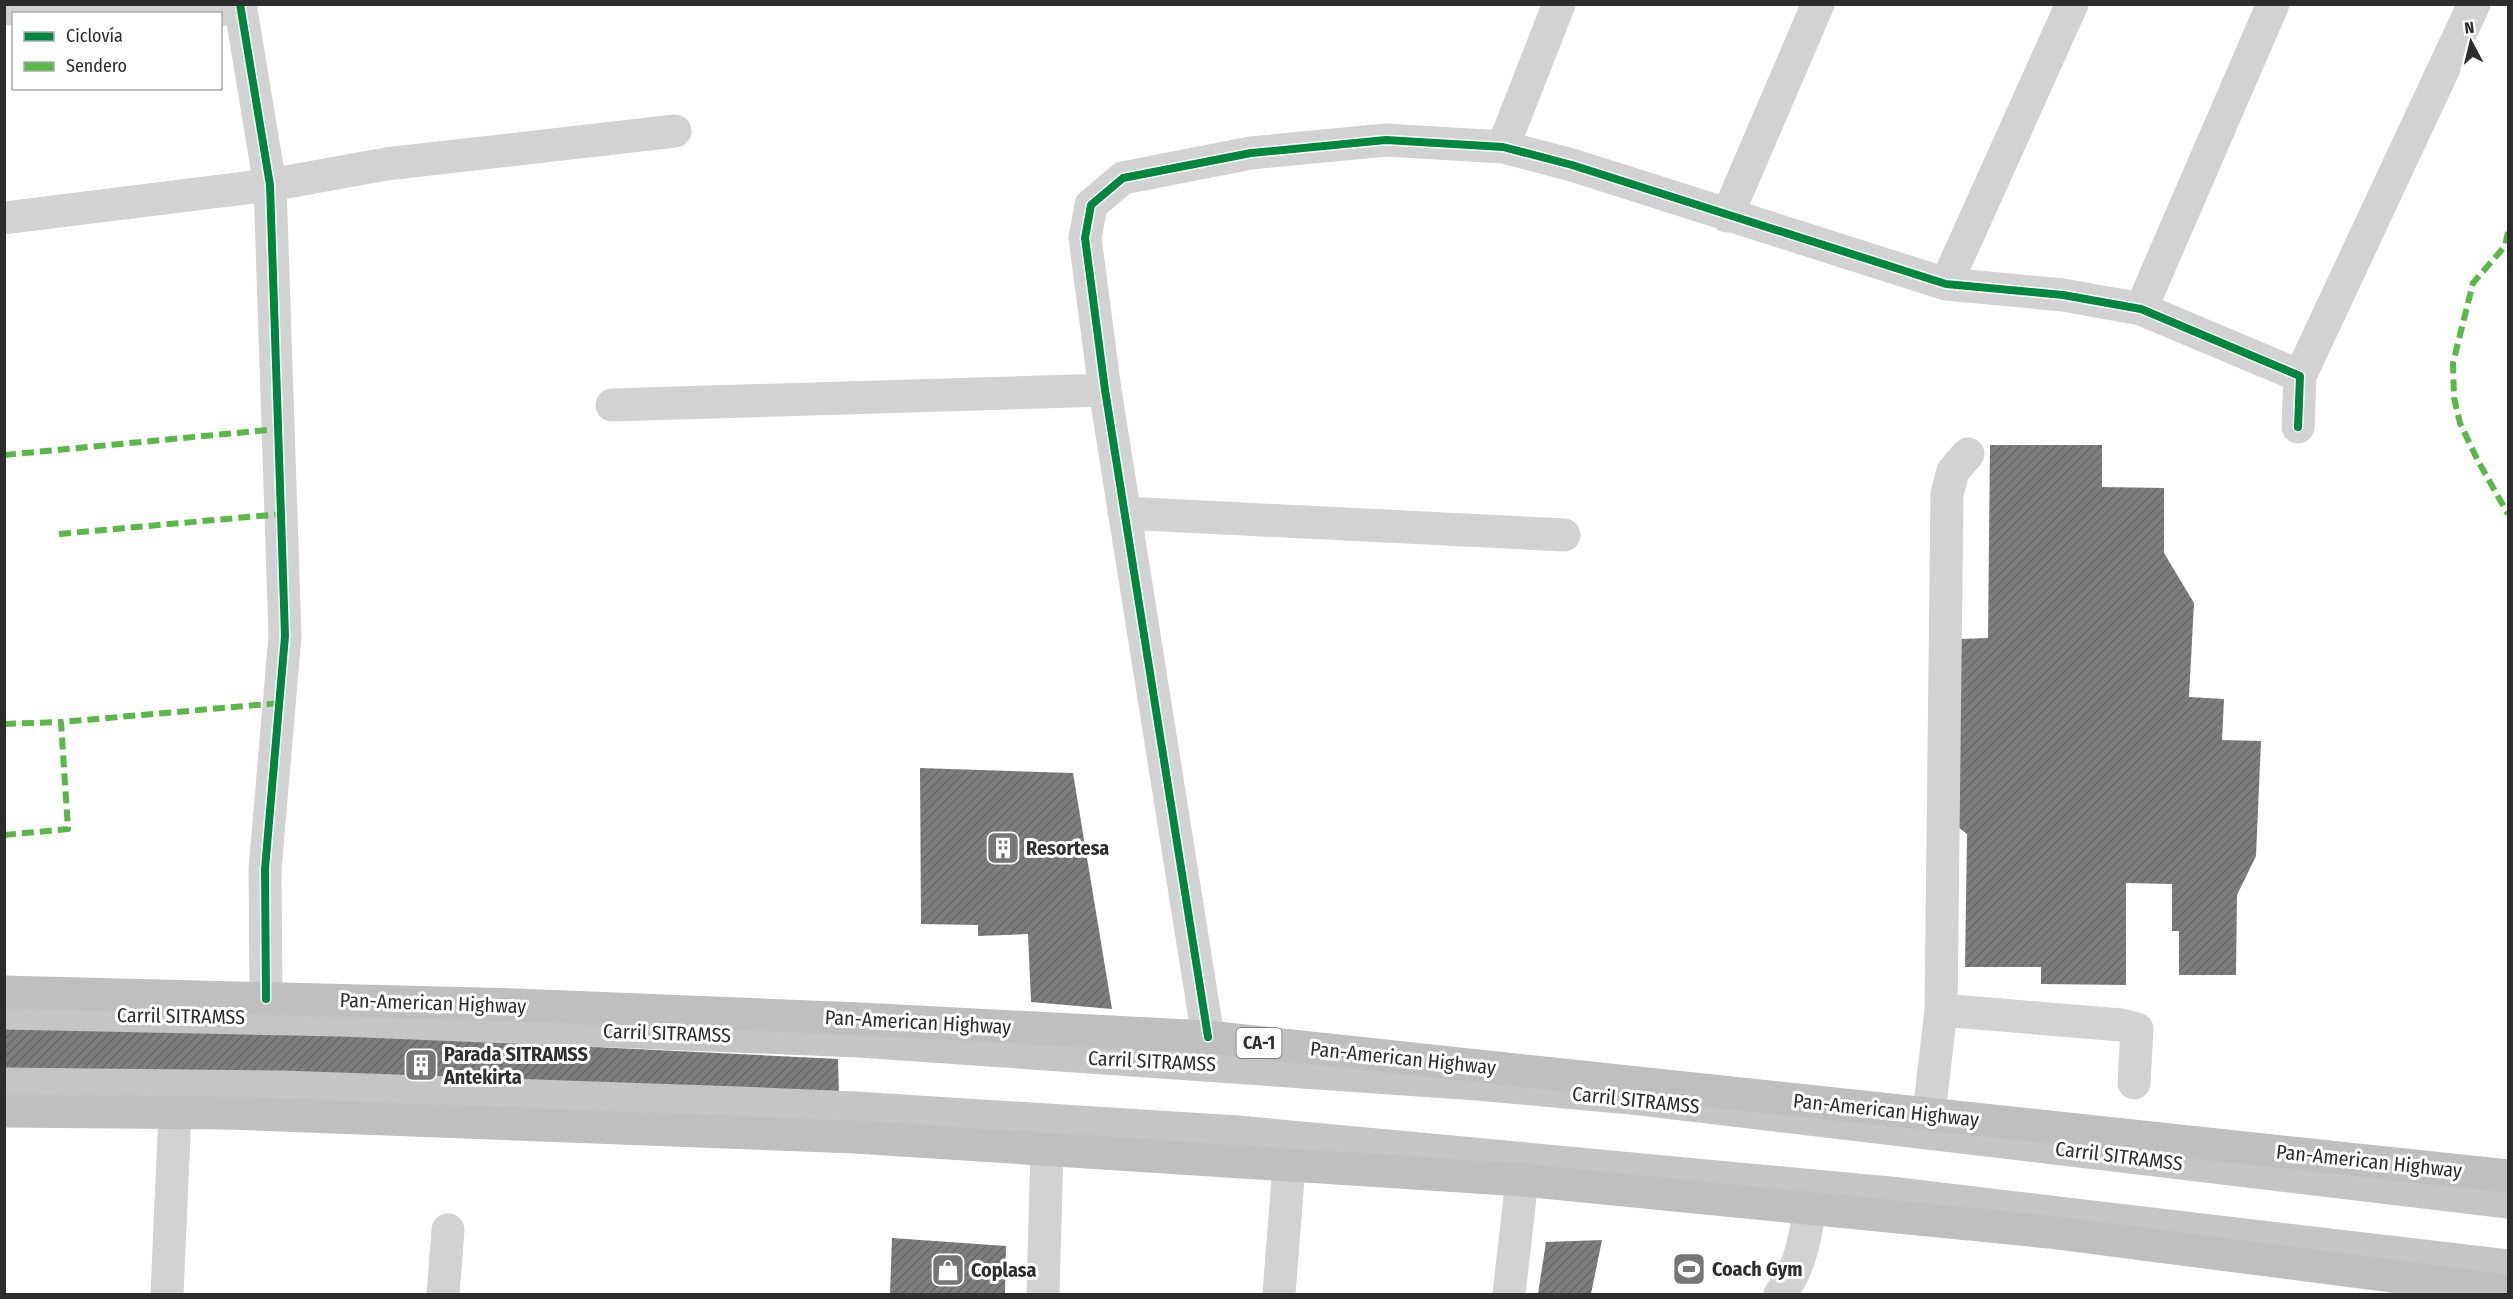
<svg xmlns="http://www.w3.org/2000/svg" width="2513" height="1299" viewBox="0 0 2513 1299" font-family="'Fira Sans Condensed',sans-serif">
<defs>
<pattern id="building-hatch" width="6" height="6" patternUnits="userSpaceOnUse" patternTransform="scale(1.5)"><rect width="6" height="6" fill="#7e7e7e"/><path d="M-1 1l2-2M0 6l6-6M5 7l2-2" fill="none" stroke="#686868"/></pattern>
</defs>
<rect width="100%" height="100%" fill="#fff"/>
<path fill="url(#building-hatch)" d="M 1990,445 L 2102,445 L 2102,487 L 2164,488 L 2164,553 L 2194,603 L 2189,697 L 2224,699 L 2222,740 L 2261,741 L 2256,856 L 2237,895 L 2236,975 L 2179,975 L 2179,931 L 2172,931 L 2172,884 L 2126,883 L 2126,985 L 2041,984 L 2041,967 L 1965,967 L 1967,834 L 1958,827 L 1959,639 L 1988,638 Z
M 920,768 L 1073,773 L 1112,1009 L 1031,1002 L 1028,934 L 978,936 L 978,925 L 921,924 Z
M 4,1028 L 369,1036 L 838,1059 L 839,1097 L 4,1071 Z
M 892,1238 L 1006,1246 L 1005,1294 L 890,1294 Z
M 1602,1240 L 1591,1294 L 1538,1294 L 1546,1242 Z"/>
<g fill="none" stroke-linecap="round" stroke-linejoin="round">
<path stroke="#d2d2d2" stroke-width="33" d="M 240,4 L 270,185 L 285,636 L 265,869 L 266,999
M 4,8 L 41,12 L 241,9
M 1503,147 L 1559,4
M 1727,216 L 1818,4
M 4,218 L 270,185 L 386,164 L 675,131
M 1946,284 L 2072,4
M 2141,309 L 2273,4
M 2300,376 L 2474,4
M 612,405 L 1105,390
M 1124,513 L 1564,535
M 1941,1010 L 2121,1025 L 2137,1029 L 2134,1083
M 1208,1037 L 1105,390 L 1085,238 L 1091,205 L 1123,178 L 1251,153 L 1386,140 L 1503,147 L 1572,165 L 1946,284 L 2063,295 L 2141,309 L 2300,376 L 2298,427
M 1929,1114 L 1941,1010 L 1947,494 L 1953,471 L 1968,454
M 167,1294 L 175,1112
M 443,1294 L 448,1230
M 1043,1294 L 1047,1150
M 1279,1294 L 1289,1166
M 1509,1294 L 1522,1180
M 1780,1294 C 1800,1270 1805,1238 1810,1208"/>
<path stroke="#c5c5c5" stroke-width="33" d="M 4,1013 L 340,1020 L 859,1041 L 1477,1084 L 1641,1099 L 2508,1202
M 4,1084 L 282,1087 L 739,1103 L 856,1108 L 1238,1132 L 1890,1193 L 2508,1266"/>
<path stroke="#bfbfbf" stroke-width="33" d="M 4,992 L 516,1005 L 860,1019 L 1208,1037 L 2508,1176
M 4,1111 L 228,1113 L 855,1137 L 1522,1180 L 2049,1232 L 2508,1291"/>
<path stroke="#58b947" stroke-width="6" stroke-dasharray="12 6" stroke-linecap="butt" d="M 2508,232 L 2505,246 L 2473,283 L 2453,363 L 2454,398 L 2460,423 L 2478,461 L 2508,514
M 4,455 L 278,429
M 59,534 L 281,514
M 4,724 L 61,722
M 4,835 L 68,829 L 61,722 L 280,703"/>
<g stroke="#fff" stroke-width="11">
<path id="cycleway" d="M 240,4 L 270,185 L 285,636 L 265,869 L 266,999
M 1208,1037 L 1105,390 L 1085,238 L 1091,205 L 1123,178 L 1251,153 L 1386,140 L 1503,147 L 1572,165 L 1946,284 L 2063,295 L 2141,309 L 2300,376 L 2298,427"/>
</g>
<use href="#cycleway" stroke="#00873e" stroke-width="8"/>
</g>
<defs>
<g id="building-square" transform="scale(1.725)"><rect x="-9" y="-9" width="18" height="18" rx="4" fill="#767676" stroke="#fff"/><path d="M-4-6H4V6H1V3H-1V6H-4ZM-2.5-4.3h1.7v1.8h-1.7ZM.8-4.3h1.7v1.8H.8ZM-2.5-1h1.7V.8h-1.7ZM.8-1h1.7V.8H.8Z" fill="#fff"/></g>
<g id="stadium-square" transform="scale(1.725)"><rect x="-9" y="-9" width="18" height="18" rx="4" fill="#767676" stroke="#fff"/><path d="M0-5a6.5 5 0 1 0 0 10a6.5 5 0 1 0 0-10ZM-3.5-1.8h7v3.6h-7Z" fill="#fff"/></g>
<g id="shop-square" transform="scale(1.725)"><rect x="-9" y="-9" width="18" height="18" rx="4" fill="#767676" stroke="#fff"/><path d="M-5-2.5h2.3a2.7 3.5 0 0 1 5.4 0H5L5.5 6h-11ZM-1.5-2.5h3a1.5 2.3 0 0 0-3 0Z" fill="#fff"/></g>
</defs>
<g fill-rule="evenodd">
<use href="#building-square" x="1003" y="848"/>
<use href="#building-square" x="421" y="1065"/>
<use href="#stadium-square" x="1689" y="1269"/>
<use href="#shop-square" x="948" y="1270"/>
</g>
<g text-anchor="middle" stroke-width="6" stroke-linejoin="round" paint-order="stroke">
<rect fill="#fff" stroke="#6c6c6c" stroke-width="1.5" x="1236.5" y="1028" width="45" height="30" rx="4.5"/>
<g font-size="18" font-weight="bold" fill="#2d2d2d">
<text x="1259" y="1049">CA-1</text>
</g>
<g font-size="20" font-weight="bold" fill="#2d2d2d" stroke="#fff" text-anchor="start">
<text x="1026" y="855">Resortesa</text>
<text x="444" y="1061">Parada SITRAMSS<tspan x="444" dy="23">Antekirta</tspan></text>
<text x="1712" y="1276">Coach Gym</text>
<text x="971" y="1277">Coplasa</text>
</g>
<g font-size="20" fill="#2d2d2d" stroke="#fff">
<text transform="translate(433 1003) rotate(2)" y="7">Pan-American Highway</text>
<text transform="translate(181 1016) rotate(1)" y="7">Carril SITRAMSS</text>
<text transform="translate(918 1022) rotate(3)" y="7">Pan-American Highway</text>
<text transform="translate(667 1033) rotate(2)" y="7">Carril SITRAMSS</text>
<text transform="translate(1403 1058) rotate(6)" y="7">Pan-American Highway</text>
<text transform="translate(1152 1061) rotate(3)" y="7">Carril SITRAMSS</text>
<text transform="translate(1636 1100) rotate(6)" y="7">Carril SITRAMSS</text>
<text transform="translate(1886 1110) rotate(6)" y="7">Pan-American Highway</text>
<text transform="translate(2119 1156) rotate(7)" y="7">Carril SITRAMSS</text>
<text transform="translate(2369 1161) rotate(6)" y="7">Pan-American Highway</text>
</g>
</g>
<rect width="2513" height="1299" fill="none" stroke="#2d2d2d" stroke-width="12"/>
<rect x="12" y="12" width="210" height="78" fill="#ffffff" stroke="#ababab" stroke-width="1.5"/>
<rect x="24" y="32" width="30" height="9" fill="#00873e" stroke="#ababab" stroke-width="1.5"/>
<text x="66" y="42" font-size="18" fill="#2d2d2d">Ciclovía</text>
<rect x="24" y="62" width="30" height="9" fill="#58b947" stroke="#ababab" stroke-width="1.5"/>
<text x="66" y="72" font-size="18" fill="#2d2d2d">Sendero</text>
<g transform="translate(2471 42) rotate(353)" stroke="#ffffff" stroke-width="4.5" paint-order="stroke">
<path d="M0-4.5L10 22L0 15L-10 22Z" fill="#2d2d2d"/>
<text y="-9" font-size="16" font-weight="bold" text-anchor="middle" fill="#2d2d2d">N</text>
</g>
</svg>
